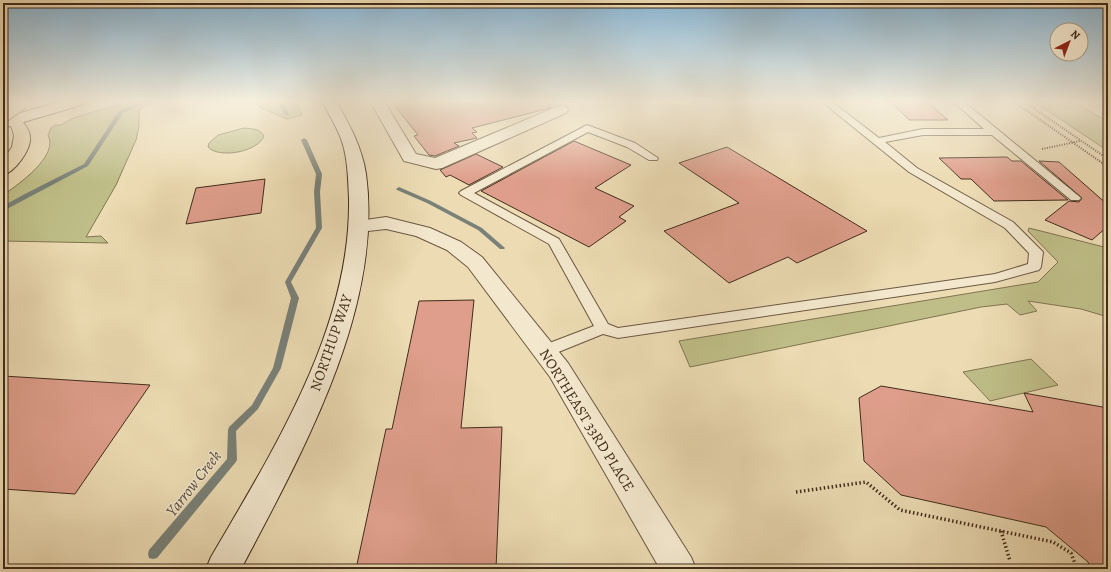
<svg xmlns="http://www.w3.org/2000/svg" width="1111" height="572" viewBox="0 0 1111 572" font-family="Alegreya,serif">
<rect width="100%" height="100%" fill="#ecdbb3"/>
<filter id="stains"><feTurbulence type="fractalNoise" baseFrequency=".005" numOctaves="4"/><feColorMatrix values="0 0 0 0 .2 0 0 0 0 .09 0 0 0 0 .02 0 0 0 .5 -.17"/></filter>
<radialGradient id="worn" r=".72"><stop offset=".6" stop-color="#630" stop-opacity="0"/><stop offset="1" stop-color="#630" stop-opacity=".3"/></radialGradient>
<path fill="#bfbe88" stroke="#807552" d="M 130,101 L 160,101 L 146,105 L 139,110 L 139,126 L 136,140 L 116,185 L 86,237 L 101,236 L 108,243 L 3,241 L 3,195 C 19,184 59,156 48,135 L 51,128 L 55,125 L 61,125 L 73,118 Z
M 255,101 L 296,101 L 302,115 L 287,119 L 259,107 Z
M 1033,101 L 1079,101 L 1078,104 L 1108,122 L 1108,151 Z
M 244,128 C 251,129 260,128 264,136 C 258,152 219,159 208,147 L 209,143 L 218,135 Z
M 1029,228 L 1108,248 L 1108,317 L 1081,309 L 1028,301 L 1037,311 L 1020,315 L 1007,304 L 981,307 L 690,367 L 679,341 L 1038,282 L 1058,262 L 1028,231 Z
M 1031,359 L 1058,385 L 990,401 L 963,372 Z"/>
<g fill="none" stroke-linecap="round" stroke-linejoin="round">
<path fill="#798179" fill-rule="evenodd" d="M 144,101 L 151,101 L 123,113 L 88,166 L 3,211 L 3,206 L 23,195 L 84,164 L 119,111 Z
M 277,101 L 281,101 L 289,114 L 289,115 L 285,115 Z
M 304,138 L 307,140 L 322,174 L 320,192 L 322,228 L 291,282 L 299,298 L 281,368 L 258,409 L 236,431 L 237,460 L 235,463 L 157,558 L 153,559 L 149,558 L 148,554 L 149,550 L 227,459 L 228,430 L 229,427 L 252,405 L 273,368 L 291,298 L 285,282 L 316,228 L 314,192 L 316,174 L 301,140 Z
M 399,187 L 431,201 L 482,228 L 505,248 L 504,249 L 500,249 L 478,230 L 427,203 L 397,190 L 396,189 Z"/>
</g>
<path fill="#de9e8b" stroke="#422c1c" d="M 391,101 L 550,101 L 550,108 L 472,128 L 477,132 L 472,133 L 477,138 L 454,143 L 459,146 L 435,156 L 429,155 L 414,136 L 418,135 Z
M 890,101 L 926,101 L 948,120 L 909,120 Z
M 574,141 L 631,165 L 595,188 L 634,206 L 619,217 L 626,221 L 589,247 L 481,191 Z
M 727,147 L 867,231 L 797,263 L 788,257 L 729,283 L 664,231 L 739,203 L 679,163 Z
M 476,154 L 503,167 L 469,185 L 450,175 L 446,177 L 440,170 Z
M 1007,157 L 1012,161 L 1021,161 L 1068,200 L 994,201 L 971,179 L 961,179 L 939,158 Z
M 1039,161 L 1059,162 L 1108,205 L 1108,226 L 1092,240 L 1045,220 L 1069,201 L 1079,202 L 1082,198 Z
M 265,179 L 261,213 L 186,224 L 196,188 Z
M 474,300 L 461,428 L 502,427 L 496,569 L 356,569 L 386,429 L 392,429 L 419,301 Z
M 3,376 L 150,385 L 75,494 L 3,489 Z
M 881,386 L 1033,412 L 1024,393 L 1108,408 L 1108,569 L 1091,569 L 1088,562 L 1046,527 L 901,495 L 864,461 L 859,398 Z"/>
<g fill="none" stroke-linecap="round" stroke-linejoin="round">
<g stroke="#6c5842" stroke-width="2">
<path id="lane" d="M 821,101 L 831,101 L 879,138 L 923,129 L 984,129 L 953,101 L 963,101 L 1081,198 L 1079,200 L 1071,200 L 992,135 L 923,135 L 885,142 L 917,168 L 1013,222 L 1043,252 L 1041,267 L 1039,270 L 995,282 L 618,338 L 603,334 L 551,355 L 545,357 L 539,355 L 537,351 L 539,347 L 594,326 L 549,244 L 461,195 L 459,193 L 461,191 L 587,125 L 635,143 L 658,158 L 657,160 L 649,160 L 627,147 L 588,132 L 474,193 L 559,239 L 608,324 L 618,328 L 995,274 L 1028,264 L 1029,253 L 1005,228 L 909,172 Z"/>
</g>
<g stroke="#6c5842" stroke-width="2">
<path id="street" d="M 370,101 L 384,101 L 416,154 L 435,158 L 556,107 L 561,106 L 566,107 L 568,110 L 566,113 L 442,168 L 436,169 L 404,161 Z
M 386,217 L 430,228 L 461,242 L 482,257 L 568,363 L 691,557 L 696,569 L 660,569 L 550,377 L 468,267 L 447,250 L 416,236 L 386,229 L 359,232 L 352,230 L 349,226 L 352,222 Z"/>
</g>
<g stroke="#422c1c" stroke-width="2">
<path id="secondary" d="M 63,101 L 87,101 L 85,104 L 3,128 L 3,118 Z
M 322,101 L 336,101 C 349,124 362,147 366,174 C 384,308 302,453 241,569 L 206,569 L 211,557 C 274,449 351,328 349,199 C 348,178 348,156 340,136 C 335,124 328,113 322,101 Z"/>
</g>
<g stroke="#422c1c" stroke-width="2">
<path id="highway" d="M 3,104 C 10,105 13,110 17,115 C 22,121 29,128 30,136 C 32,149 15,172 3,175 L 3,160 L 12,147 L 14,136 L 12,128 L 3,117 Z"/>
</g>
<path stroke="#422c1c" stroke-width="2" stroke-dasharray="1 1.5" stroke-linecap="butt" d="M 1013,101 L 1108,167
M 1023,101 L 1108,159
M 1042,149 L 1080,141"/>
<path stroke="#422c1c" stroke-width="3.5" stroke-dasharray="1.5 2.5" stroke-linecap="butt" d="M 796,492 L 866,482 L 900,510 L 1053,542 L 1071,553 L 1077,569
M 1001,531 L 1010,561"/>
<use href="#lane" fill="#f3e8ce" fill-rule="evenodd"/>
<use href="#street" fill="#f3e8ce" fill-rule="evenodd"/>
<use href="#secondary" fill="#f3e8ce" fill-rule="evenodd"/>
<use href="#highway" fill="#ecdbb3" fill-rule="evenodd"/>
<g stroke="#422c1c" stroke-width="18" stroke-linecap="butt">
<path id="highway-bridge" d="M 3,114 L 21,101"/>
</g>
<use href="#highway-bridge" stroke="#ecdbb3" stroke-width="16"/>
</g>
<linearGradient id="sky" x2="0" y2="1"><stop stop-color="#8ab6d4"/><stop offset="0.56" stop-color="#f6efdd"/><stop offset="1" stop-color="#f6efdd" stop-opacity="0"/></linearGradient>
<rect width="1111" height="181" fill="url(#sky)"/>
<g text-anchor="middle" stroke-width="3" stroke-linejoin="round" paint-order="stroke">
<g font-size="15" fill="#422c1c" stroke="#f3e8ce">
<text transform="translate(331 343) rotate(-71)" y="5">NORTHUP WAY</text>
<text transform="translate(587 420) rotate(58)" y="5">NORTHEAST 33RD PLACE</text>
</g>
<g font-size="16" font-style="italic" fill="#594f43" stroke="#f3e8ce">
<text transform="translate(193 483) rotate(-52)" y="6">Yarrow Creek</text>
</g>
</g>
<rect width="1111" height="572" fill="none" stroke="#ecdbb3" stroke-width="16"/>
<rect x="4" y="4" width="1103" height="564" fill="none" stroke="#422c1c" stroke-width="2"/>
<rect x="8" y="8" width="1095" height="556" fill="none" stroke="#422c1c"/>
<g transform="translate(1069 42) rotate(42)"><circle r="19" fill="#f3e8ce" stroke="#ac9d87"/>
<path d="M0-3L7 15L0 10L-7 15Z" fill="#8f2418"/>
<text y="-6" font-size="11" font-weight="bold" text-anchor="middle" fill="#422c1c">N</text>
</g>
<rect width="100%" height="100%" filter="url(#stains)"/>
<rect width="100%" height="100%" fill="url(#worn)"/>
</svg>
